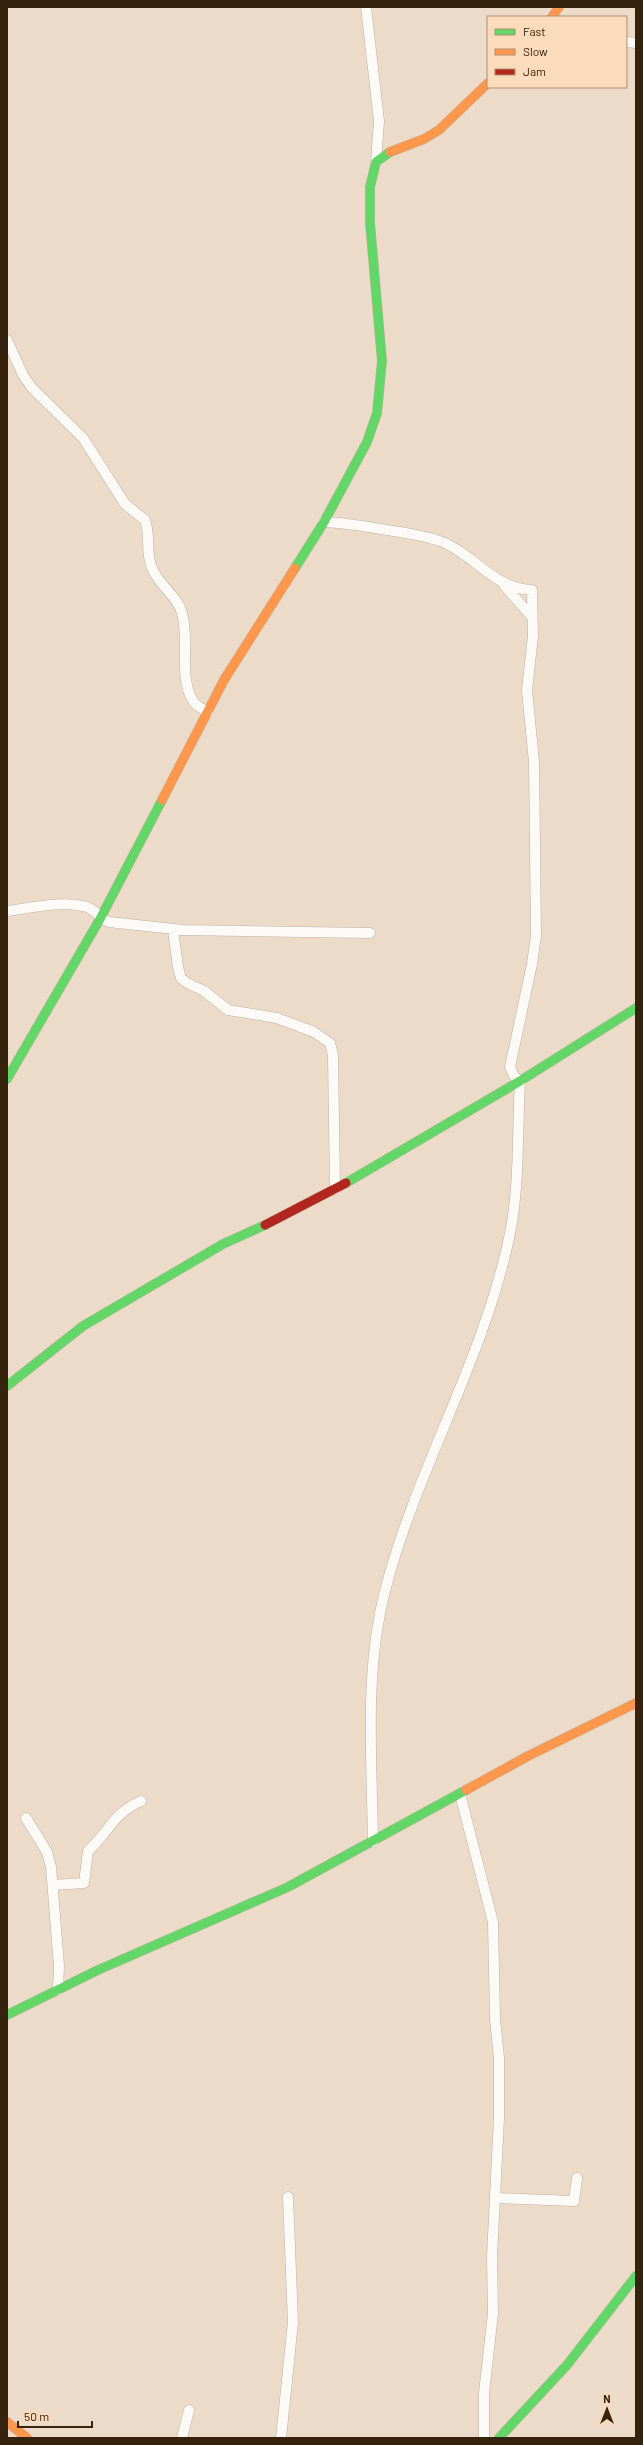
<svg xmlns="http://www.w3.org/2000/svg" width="643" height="2445" viewBox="0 0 643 2445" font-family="Barlow,sans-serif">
<rect width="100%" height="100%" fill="#ecdbc9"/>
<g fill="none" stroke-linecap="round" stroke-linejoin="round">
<g stroke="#c2b19f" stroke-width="11">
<path id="street" d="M 366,7 L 379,121 L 376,162
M 626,42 L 636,43
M 7,340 L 23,375 L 32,388 L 83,438 L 125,504 L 145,520 C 151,535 145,553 152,568 C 159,586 177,595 182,613 C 190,641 178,676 193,701 C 196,706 203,709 208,712
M 324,522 C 350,523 374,528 400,532 C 416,535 432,537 447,544 C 478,559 496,589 532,590 L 533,636 L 527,690 L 534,762 L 536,936 L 532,964 L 510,1067 L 514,1076 L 520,1081 C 517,1132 520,1188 509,1238 C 483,1361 416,1470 385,1591 C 364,1673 372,1759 373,1842
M 504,585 L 532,617
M 7,911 C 31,908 63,900 87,907 C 97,910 97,918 109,922 L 183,930 L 370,933
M 173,930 L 178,967 L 181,978 L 187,983 L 204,991 L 228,1010 L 277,1018 L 314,1032 L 330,1043 L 333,1055 L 335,1189
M 460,1794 L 493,1922 L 495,2019 L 499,2058 L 499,2118 L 492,2256 L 493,2313 L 484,2393 L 484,2438
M 26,1818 L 47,1852 L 51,1867 L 59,1966 L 58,1990
M 53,1885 L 84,1883 L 88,1851 C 110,1831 112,1814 141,1801
M 495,2198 L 574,2201 L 577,2178
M 182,2438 L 189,2410
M 281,2438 L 293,2322 L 288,2197"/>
</g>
<g stroke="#c2b19f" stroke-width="10">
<path id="fast" d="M 295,568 L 324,522 L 367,442 L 377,413 L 382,361 L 370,223 L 370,187 L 376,162 L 390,152
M 7,1079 L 100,919 L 162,800
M 346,1183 L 520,1081 L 636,1008
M 7,1386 L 83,1326 L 223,1244 L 265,1225
M 7,2015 L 98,1970 L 288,1887 L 466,1790
M 499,2438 L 567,2365 L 636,2276"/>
</g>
<g stroke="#c2b19f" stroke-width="10">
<path id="slow" d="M 552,17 L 559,7
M 390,152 L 424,139 L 439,130 L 488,83
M 162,800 L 224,680 L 295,568
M 466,1790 L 528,1756 L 636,1703
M 7,2422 L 27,2438"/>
</g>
<g stroke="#c2b19f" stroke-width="10">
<path id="jam" d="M 265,1225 L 346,1183"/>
</g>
<use href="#street" stroke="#fcfaf7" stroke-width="10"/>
<use href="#fast" stroke="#63d668" stroke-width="9"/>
<use href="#slow" stroke="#ff974d" stroke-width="9"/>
<use href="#jam" stroke="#b3261e" stroke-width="9"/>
</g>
<rect width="643" height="2445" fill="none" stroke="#36230d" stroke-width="16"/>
<rect x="487" y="16" width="140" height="72" fill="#fadbbb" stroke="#ac9175"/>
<rect x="495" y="29" width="20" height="6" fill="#63d668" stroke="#ac9175"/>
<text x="523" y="36" font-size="12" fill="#36230d">Fast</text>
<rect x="495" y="49" width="20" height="6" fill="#ff974d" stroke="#ac9175"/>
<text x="523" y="56" font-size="12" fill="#36230d">Slow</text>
<rect x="495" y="69" width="20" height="6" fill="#b3261e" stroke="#ac9175"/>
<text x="523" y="76" font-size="12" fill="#36230d">Jam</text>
<g transform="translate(607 2409)" stroke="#fadbbb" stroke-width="3" paint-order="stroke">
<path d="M0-3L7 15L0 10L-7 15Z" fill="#36230d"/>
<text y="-6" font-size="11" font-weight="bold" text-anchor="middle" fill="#36230d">N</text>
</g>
<path d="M18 2421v6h74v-6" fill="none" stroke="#36230d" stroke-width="2"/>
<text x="24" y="2421" font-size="12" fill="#36230d" stroke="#fadbbb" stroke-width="3" paint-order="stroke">50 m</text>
</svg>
